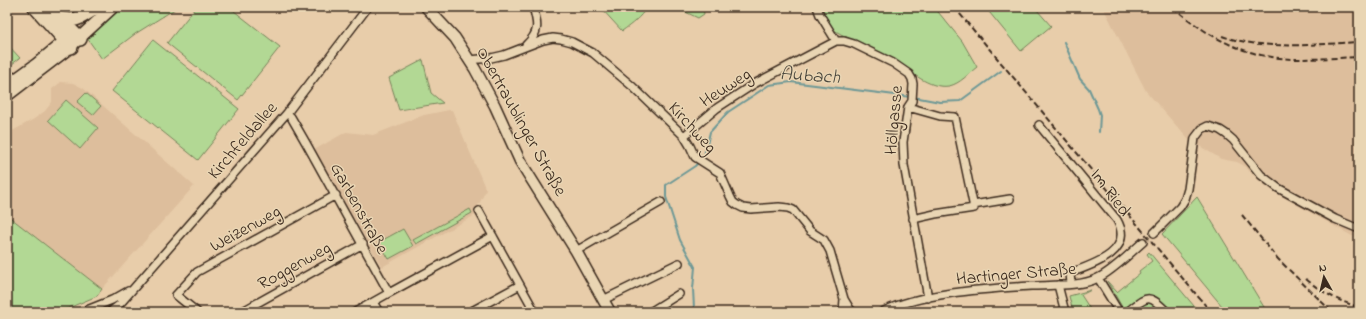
<svg xmlns="http://www.w3.org/2000/svg" width="1366" height="319" viewBox="0 0 1366 319" font-family="'Indie Flower',sans-serif">
<rect width="100%" height="100%" fill="#e8cdaa"/>
<filter id="ink" filterUnits="userSpaceOnUse"><feTurbulence type="fractalNoise" baseFrequency=".025" numOctaves="2"/><feDisplacementMap in="SourceGraphic" scale="8" xChannelSelector="R" yChannelSelector="G"/><feConvolveMatrix kernelMatrix="1 2 1 2 8 2 1 2 1" color-interpolation-filters="sRGB"/></filter>
<g filter="url(#ink)">
<path fill="#ddbe9c" d="M 1103,7 L 1359,7 L 1359,237 L 1352,236 L 1278,194 L 1264,185 L 1243,165 L 1237,162 L 1221,159 L 1188,139 L 1146,91 Z
M 61,82 L 73,83 L 83,88 L 194,186 L 102,289 L 7,215 L 7,134 L 34,119 L 45,111 L 52,102 L 52,89 Z
M 449,110 L 452,110 L 486,190 L 477,208 L 479,213 L 382,267 L 314,150 L 346,132 L 373,135 L 424,115 Z"/>
<path fill="#b2d894" stroke="#768159" d="M 121,7 L 178,7 L 135,34 L 102,59 L 87,38 Z
M 196,7 L 229,7 L 280,47 L 238,100 L 167,43 Z
M 600,7 L 647,7 C 640,18 632,24 622,31 Z
M 675,7 L 703,7 L 704,14 L 698,18 Z
M 820,7 L 934,7 L 962,41 L 977,67 C 969,73 960,84 949,86 C 928,89 911,71 894,61 C 877,51 857,43 839,33 L 834,30 Z
M 985,7 L 1039,7 L 1037,10 L 1051,26 L 1021,51 Z
M 153,40 L 239,109 L 198,160 L 112,91 Z
M 7,44 L 20,58 L 7,68 Z
M 423,60 L 431,93 L 443,103 L 399,110 L 389,78 Z
M 86,93 L 101,106 L 93,115 L 77,102 Z
M 66,100 L 98,128 L 80,149 L 48,120 Z
M 1197,197 L 1267,312 L 1227,312 L 1162,234 Z
M 470,209 L 472,213 L 416,244 L 413,240 Z
M 7,215 L 102,289 L 97,296 L 59,312 L 7,312 Z
M 403,229 L 413,246 L 389,259 L 379,242 Z
M 1149,252 L 1199,312 L 1125,312 L 1107,281 L 1117,292 L 1140,273 L 1139,271 L 1152,261 L 1147,254 Z
M 1091,290 L 1081,295 L 1092,312 L 1073,312 L 1069,296 Z"/>
<g fill="none" stroke-linecap="round" stroke-linejoin="round">
<path stroke="#6d9896" stroke-width="2" d="M 1064,42 L 1080,79 L 1089,89 L 1098,109 L 1100,115 L 1099,132
M 697,312 L 694,308 L 693,289 L 695,267 L 680,240 L 666,197 L 666,185 L 695,166 L 704,156 L 710,132 L 728,112 L 769,85 L 791,82 L 919,98 L 940,102 L 960,101 L 1001,71"/>
<path stroke="#c5ac8e" stroke-width="7" stroke-dasharray="7 3.5" stroke-linecap="butt" d="M 1143,242 L 1154,233"/>
<g stroke="#3b2a1e" stroke-width="10">
<path id="street" d="M 836,41 L 844,41 L 854,44 L 893,63 L 909,74 L 912,79 L 913,84 L 912,101 L 908,107 L 903,142 L 904,165 L 928,298
M 526,45 C 540,32 538,24 533,7
M 469,60 L 491,58 L 504,55 L 543,40 L 553,38 L 561,39 L 572,42 L 593,53 L 632,86 L 684,136 L 690,146 L 695,157 L 720,173 L 730,196 L 733,202 L 737,205 L 743,208 L 751,209 L 779,207 L 788,208 L 793,210 L 810,231 L 824,240 L 830,251 L 844,299 L 843,312
M 908,107 L 940,116 L 955,117 L 974,208 L 935,214 L 913,219
M 287,113 L 291,117 L 306,143 L 389,293 L 373,302 L 379,312
M 1039,125 L 1117,220 C 1135,252 1092,265 1070,273 L 1071,284
M 684,136 L 717,108 L 754,84 L 836,41 L 820,15 L 817,7
M 973,205 L 1010,199
M 479,211 L 535,312
M 1154,233 L 1180,207 L 1185,199 L 1188,189 L 1195,138 L 1202,129 L 1208,126 L 1220,130 L 1226,134 L 1233,140 L 1261,175 L 1278,188 L 1335,219 L 1359,229
M 576,251 L 661,202
M 1098,278 L 1119,312
M 1058,285 L 1065,312
M 389,293 L 493,236
M 844,299 L 850,309 L 853,312
M 603,300 L 679,263
M 82,312 L 112,300 L 128,291
M 110,312 L 119,305 L 287,113 L 368,7
M 197,312 L 176,295 L 197,272 L 336,195
M 241,312 L 363,244
M 355,312 L 373,302
M 470,312 L 520,285
M 650,312 L 679,294
M 882,312 C 923,292 986,289 1031,286 C 1051,285 1080,287 1098,278 C 1114,270 1129,254 1143,242
M 1127,312 C 1148,296 1148,293 1167,312"/>
</g>
<g stroke="#3b2a1e" stroke-width="13">
<path id="secondary" d="M 426,7 L 455,38 L 475,69 L 495,106 L 520,161 L 576,251 L 610,312
M 7,85 L 36,64 L 65,40
M 7,96 L 71,47"/>
</g>
<g stroke="#3b2a1e" stroke-width="14">
<path id="primary" d="M 74,43 L 113,7"/>
</g>
<g stroke="#3b2a1e" stroke-width="16">
<path id="highway" d="M 35,7 L 71,47
M 48,7 L 80,39
M 59,18 C 79,23 81,16 97,7"/>
</g>
<use href="#street" stroke="#e9d5b3" stroke-width="7"/>
<use href="#secondary" stroke="#e9d5b3" stroke-width="10"/>
<use href="#primary" stroke="#e9d5b3" stroke-width="11"/>
<use href="#highway" stroke="#e9d5b3" stroke-width="13"/>
<path stroke="#3b2a1e" stroke-width="2" stroke-dasharray="6 3" stroke-linecap="butt" d="M 954,7 L 1211,312
M 1173,7 C 1208,37 1246,58 1294,59 C 1316,59 1338,58 1359,57
M 1222,36 C 1265,51 1315,44 1359,42
M 1242,215 L 1278,259 L 1332,312
M 1306,279 C 1321,292 1340,302 1359,307"/>
</g>
</g>
<g text-anchor="middle" stroke-width="3" stroke-linejoin="round" paint-order="stroke">
<g font-size="18" fill="#3b2a1e" stroke="#e9d5b3">
<text transform="translate(725 87) rotate(-33)" y="6">Heuweg</text>
<text transform="translate(893 120) rotate(-85)" y="6">Höllgasse</text>
<text transform="translate(522 121) rotate(61)" y="6">Obertraublinger Straße</text>
<text transform="translate(693 127) rotate(48)" y="6">Kirchweg</text>
<text transform="translate(242 140) rotate(-49)" y="6">Kirchfeldallee</text>
<text transform="translate(1111 192) rotate(53)" y="6">Im Ried</text>
<text transform="translate(360 208) rotate(61)" y="6">Garbenstraße</text>
<text transform="translate(245 228) rotate(-29)" y="6">Weizenweg</text>
<text transform="translate(294 265) rotate(-29)" y="6">Roggenweg</text>
<text transform="translate(1016 273) rotate(-5)" y="6">Hartinger Straße</text>
</g>
<g font-size="19" font-style="italic" fill="#48453c" stroke="#e9d5b3">
<text transform="translate(810 74) rotate(4)" y="7">Aubach</text>
</g>
</g>
<rect width="1366" height="319" fill="none" stroke="#e9d5b3" stroke-width="24"/>
<rect x="12" y="12" width="1342" height="295" fill="none" stroke="#3b2a1e" stroke-width="1.5" filter="url(#ink)"/>
<g transform="translate(1324 277) rotate(352)" stroke="#e9d5b3" stroke-width="3" paint-order="stroke">
<path d="M0-3L7 15L0 10L-7 15Z" fill="#3b2a1e"/>
<text y="-6" font-size="11" font-weight="bold" text-anchor="middle" fill="#3b2a1e">N</text>
</g>
</svg>
